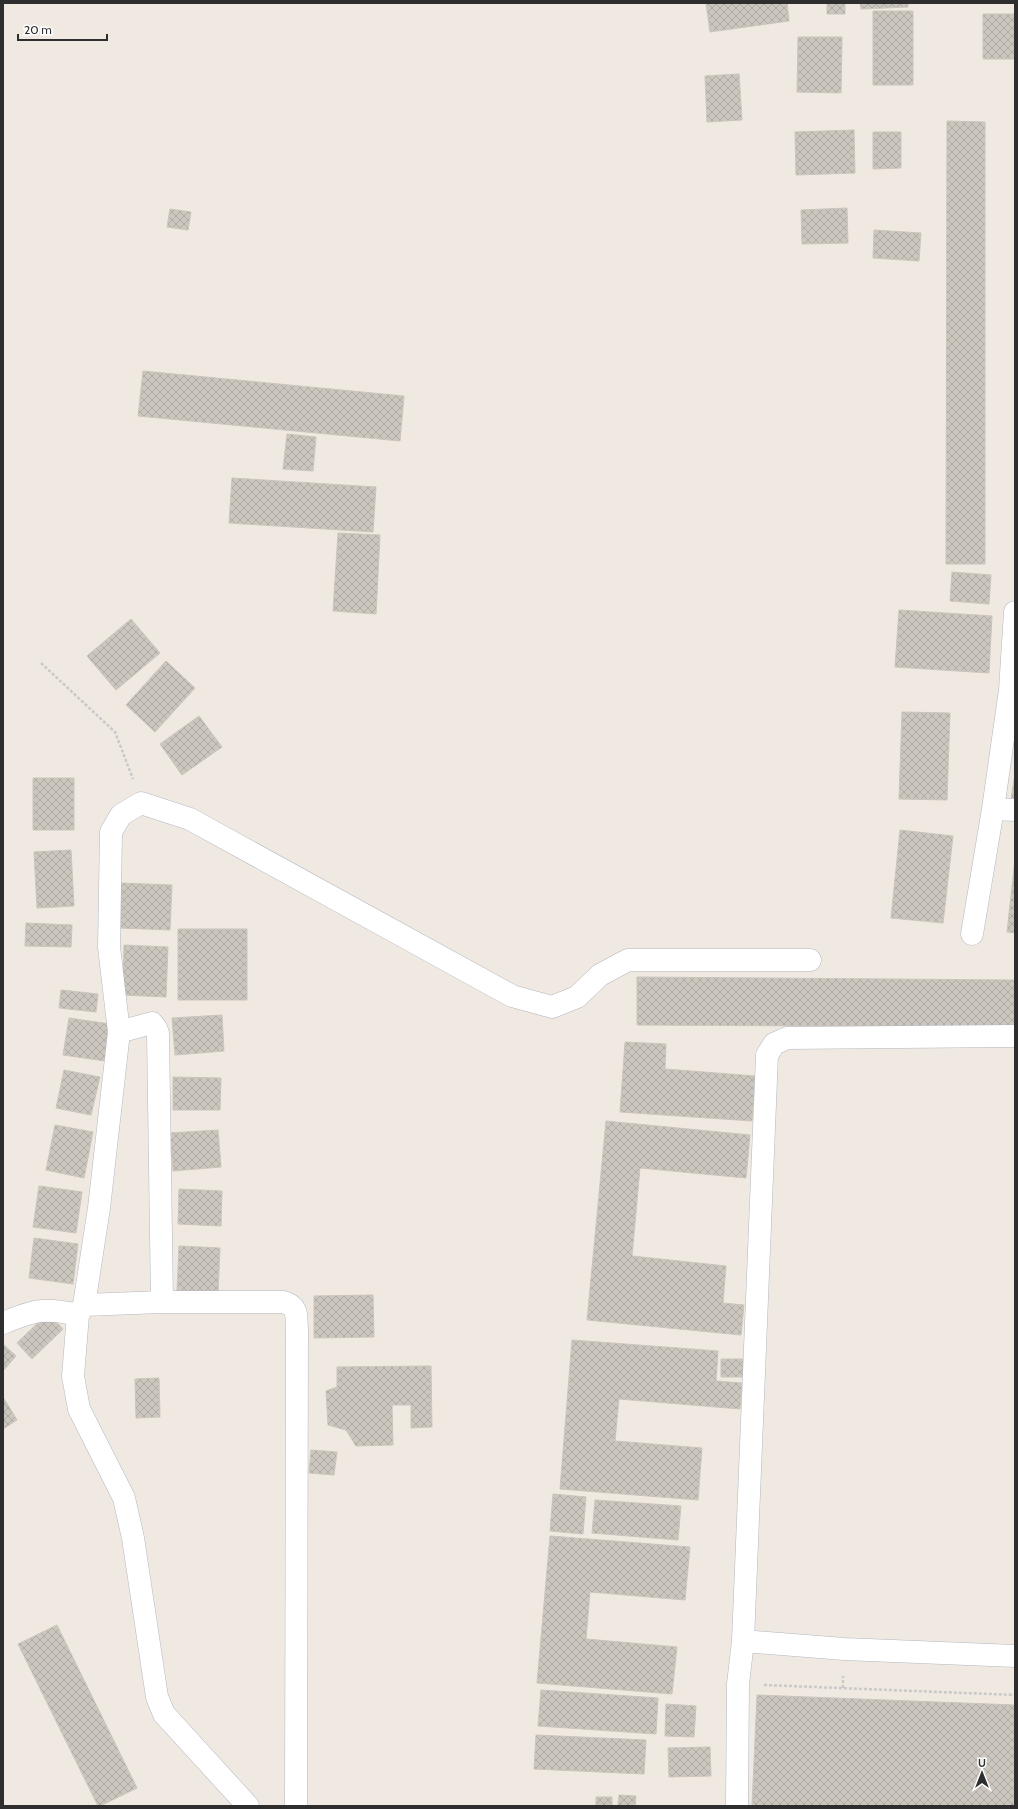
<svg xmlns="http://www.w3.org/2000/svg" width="1018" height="1809" viewBox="0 0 1018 1809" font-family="Cabin,sans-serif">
<defs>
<pattern id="building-cross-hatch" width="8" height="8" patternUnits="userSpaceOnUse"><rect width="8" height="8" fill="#cbc7bf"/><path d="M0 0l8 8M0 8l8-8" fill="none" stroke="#afaba4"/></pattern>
</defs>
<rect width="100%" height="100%" fill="#efe9e1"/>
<path fill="url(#building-cross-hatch)" stroke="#cbc5ba" d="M 706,3 L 787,3 L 789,21 L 710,32 Z
M 827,3 L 845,3 L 845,14 L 827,14 Z
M 860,3 L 908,3 L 908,7 L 861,9 Z
M 873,11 L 913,11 L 913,85 L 873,85 Z
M 983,14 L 1015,14 L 1015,59 L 983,59 Z
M 798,37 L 842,37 L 841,93 L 797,92 Z
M 739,74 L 742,120 L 707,122 L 705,76 Z
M 947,121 L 985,122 L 985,564 L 946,564 Z
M 854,130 L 855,173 L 796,175 L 795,132 Z
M 873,132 L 901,132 L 901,168 L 873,169 Z
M 847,208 L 848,243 L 802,244 L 801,210 Z
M 170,209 L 191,212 L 188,230 L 167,227 Z
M 874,230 L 921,233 L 919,261 L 873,258 Z
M 143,371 L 404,396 L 400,441 L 138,416 Z
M 287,434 L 316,437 L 313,471 L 283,469 Z
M 232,478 L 376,487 L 373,532 L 229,523 Z
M 338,533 L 380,535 L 376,614 L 333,611 Z
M 952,572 L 991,575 L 989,604 L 950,601 Z
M 899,610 L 992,616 L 989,673 L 895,667 Z
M 131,619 L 160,653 L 116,690 L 87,656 Z
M 166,661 L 195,688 L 155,732 L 126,705 Z
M 902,712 L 950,713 L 947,800 L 899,799 Z
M 199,716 L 222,747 L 182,775 L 160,744 Z
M 1015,774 L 1015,800 L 1011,799 Z
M 33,778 L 74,778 L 74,830 L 33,830 Z
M 900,830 L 953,836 L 943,923 L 891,918 Z
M 71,850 L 74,906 L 37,908 L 34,852 Z
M 1015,859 L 1015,933 L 1007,932 Z
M 121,883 L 172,885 L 170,930 L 119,928 Z
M 26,923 L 72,925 L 71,947 L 25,946 Z
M 178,929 L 247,929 L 247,1000 L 178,1000 Z
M 124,945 L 168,947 L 166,997 L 123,995 Z
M 637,977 L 1015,980 L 1015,1027 L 637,1025 Z
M 61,990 L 98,994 L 96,1012 L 59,1008 Z
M 222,1015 L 224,1051 L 175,1055 L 172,1018 Z
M 69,1018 L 110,1024 L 105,1061 L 63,1055 Z
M 625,1042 L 666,1044 L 665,1069 L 755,1076 L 752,1121 L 620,1112 Z
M 64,1070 L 100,1077 L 91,1115 L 56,1108 Z
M 173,1077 L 221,1078 L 220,1110 L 173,1110 Z
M 606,1121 L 750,1135 L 746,1178 L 640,1168 L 632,1256 L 726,1266 L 723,1303 L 744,1305 L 741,1335 L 587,1320 Z
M 55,1125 L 93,1132 L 84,1178 L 46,1170 Z
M 218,1130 L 221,1167 L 173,1171 L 170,1133 Z
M 39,1186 L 82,1192 L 76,1233 L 33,1227 Z
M 179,1189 L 222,1191 L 221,1226 L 178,1224 Z
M 34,1238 L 78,1244 L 73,1284 L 29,1278 Z
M 179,1246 L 220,1248 L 218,1293 L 177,1291 Z
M 373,1295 L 374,1337 L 314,1338 L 314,1296 Z
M 48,1313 L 63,1329 L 32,1359 L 17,1343 Z
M 572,1340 L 718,1351 L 716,1381 L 742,1383 L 740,1409 L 619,1399 L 615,1441 L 702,1448 L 698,1500 L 560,1489 Z
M 3,1344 L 16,1356 L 3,1371 Z
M 721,1359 L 744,1359 L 744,1377 L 721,1377 Z
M 431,1366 L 432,1427 L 411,1428 L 411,1405 L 392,1405 L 393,1445 L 356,1446 L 346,1430 L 328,1425 L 326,1391 L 337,1387 L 337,1367 Z
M 159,1378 L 160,1417 L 136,1418 L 135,1379 Z
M 3,1397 L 17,1420 L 3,1429 Z
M 311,1450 L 337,1452 L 334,1475 L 309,1473 Z
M 553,1494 L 586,1497 L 583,1534 L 550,1531 Z
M 595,1500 L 681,1506 L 678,1540 L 592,1533 Z
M 550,1536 L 690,1547 L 685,1600 L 590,1592 L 586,1639 L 677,1647 L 672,1694 L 537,1683 Z
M 57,1625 L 137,1788 L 100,1806 L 98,1806 L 18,1644 Z
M 541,1690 L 658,1698 L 656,1734 L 538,1726 Z
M 757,1695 L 1015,1705 L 1014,1806 L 752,1806 Z
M 666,1704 L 696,1706 L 694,1737 L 665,1736 Z
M 536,1735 L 646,1740 L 644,1774 L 534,1769 Z
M 710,1747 L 711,1776 L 669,1777 L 668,1748 Z
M 619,1795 L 636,1796 L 635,1806 L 618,1806 Z
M 596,1797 L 612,1797 L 612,1806 L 596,1806 Z"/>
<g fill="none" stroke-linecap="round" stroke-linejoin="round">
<g stroke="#b4b7c1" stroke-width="23">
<path id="minor" d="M 993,809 L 1015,810
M 972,934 L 993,809 L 1010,690 L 1015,612
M 119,1032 L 152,1023 L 156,1028 L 158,1033 L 162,1302
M 84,1305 L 162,1302 L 283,1302 C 299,1306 296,1316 297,1330 L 296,1806
M 3,1323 C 34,1310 45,1307 78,1315
M 743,1641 L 844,1649 L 1015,1656
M 248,1806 L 164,1714 L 157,1697 L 133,1538 L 124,1498 L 79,1409 L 73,1376 L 78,1315 L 84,1305 L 99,1208 L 119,1032 L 109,947 L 111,832 L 121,815 L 141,803 L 190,819 L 512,996 L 552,1007 L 577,997 L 600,975 L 628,960 L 810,960
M 737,1806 L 738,1684 L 743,1641 L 767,1055 L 774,1044 L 787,1038 L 1015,1036"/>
</g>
<path stroke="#c9c9c9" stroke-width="2.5" stroke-dasharray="3 2" stroke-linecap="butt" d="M 41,663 L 115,732 L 133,779
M 764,1685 L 1015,1695
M 843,1688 L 843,1676"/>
<use href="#minor" stroke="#fff" stroke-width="22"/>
</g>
<rect width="1018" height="1809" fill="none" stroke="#2e2e2e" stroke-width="8"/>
<g transform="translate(982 1773)" stroke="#ffffff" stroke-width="3" paint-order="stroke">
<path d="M0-3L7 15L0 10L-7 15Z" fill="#2e2e2e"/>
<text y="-6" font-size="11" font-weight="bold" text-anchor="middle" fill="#2e2e2e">U</text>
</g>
<path d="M18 34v6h89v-6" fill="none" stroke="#2e2e2e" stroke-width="2"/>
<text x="24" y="34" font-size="12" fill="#2e2e2e" stroke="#ffffff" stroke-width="3" paint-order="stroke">20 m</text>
</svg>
